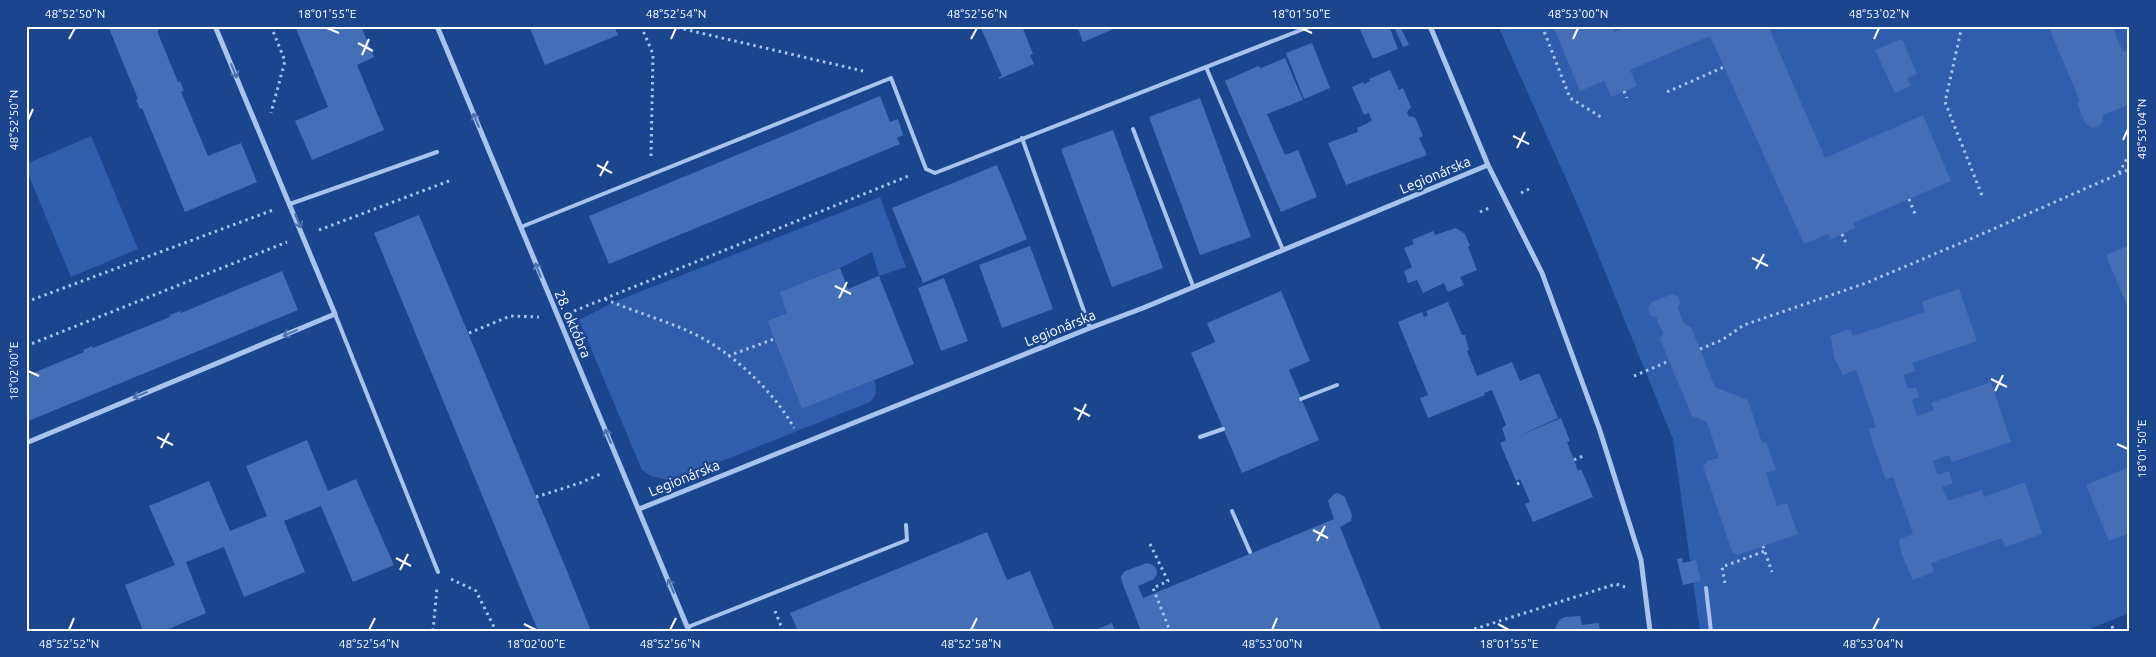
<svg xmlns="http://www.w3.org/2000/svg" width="2156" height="657" viewBox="0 0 2156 657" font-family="Ubuntu,sans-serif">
<rect width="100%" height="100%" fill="#1b468e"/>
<path fill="#2e5eac" d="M 1498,26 L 2130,26 L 2130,613 L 2084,631 L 1700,631 L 1673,439 L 1579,208 Z
M 91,136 L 138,249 L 71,277 L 26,169 L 26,164 Z
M 880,197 L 906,267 L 879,276 L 872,252 L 840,268 L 779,292 L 787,313 L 767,321 L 802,409 L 874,380 C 877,390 877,394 870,402 L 672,481 L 651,476 L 642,470 L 579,320 L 614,302 Z"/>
<path fill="#446fb6" d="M 108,26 L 157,26 L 159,31 L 157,31 L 178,82 L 180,81 L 184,91 L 181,92 L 208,156 L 241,143 L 257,182 L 185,212 L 142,108 L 140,109 L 136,100 L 138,99 Z
M 295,26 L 361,26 L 374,57 L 357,65 L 384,130 L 312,160 L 295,121 L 328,107 Z
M 529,26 L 614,26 L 618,35 L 545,65 Z
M 980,26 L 1022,26 L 1033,54 L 1030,55 L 1034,64 L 999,79 L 999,77 L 1002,76 Z
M 1077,26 L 1121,26 L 1083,42 Z
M 1361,26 L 1389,26 L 1398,49 L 1373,59 L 1359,27 Z
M 1400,26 L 1409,45 L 1403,47 L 1395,29 Z
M 1553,26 L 1612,26 L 1614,32 L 1629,26 L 1768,26 L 1825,158 L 1923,115 L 1951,181 L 1853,223 L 1855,228 L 1831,239 L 1828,234 L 1804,244 L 1710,36 L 1630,70 L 1637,86 L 1611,97 L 1604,81 L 1580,91 Z
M 2048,26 L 2112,26 L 2123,52 L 2130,50 L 2130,104 L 2103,115 L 2103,121 L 2098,127 L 2091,128 L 2085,123 L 2077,103 L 2080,101 Z
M 1902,39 L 1917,74 L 1907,78 L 1911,86 L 1895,93 L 1875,50 Z
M 1312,43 L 1330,88 L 1304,99 L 1286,53 Z
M 1285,58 L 1303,100 L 1267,114 L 1285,155 L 1298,150 L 1317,197 L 1281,212 L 1225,81 L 1258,66 L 1261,68 Z
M 1390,70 L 1399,90 L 1403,88 L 1411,107 L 1407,112 L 1409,117 L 1412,116 L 1416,119 L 1423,136 L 1419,138 L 1427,155 L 1346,185 L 1328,143 L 1358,132 L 1357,128 L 1372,121 L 1369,113 L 1364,115 L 1352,87 L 1363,82 L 1364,84 L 1370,81 L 1369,79 Z
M 880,96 L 890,122 L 898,119 L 903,135 L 897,138 L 900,144 L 609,264 L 589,216 Z
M 1200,98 L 1251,237 L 1200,255 L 1149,117 Z
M 1113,130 L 1163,268 L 1112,287 L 1061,149 Z
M 997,165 L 1027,239 L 923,283 L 892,208 Z
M 419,215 L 567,571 L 591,631 L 538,631 L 374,233 Z
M 1456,228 L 1465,234 L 1470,246 L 1468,247 L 1477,270 L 1460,277 L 1464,285 L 1448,292 L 1444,283 L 1423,293 L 1417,280 L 1408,283 L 1404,271 L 1412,267 L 1404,248 L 1414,244 L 1412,240 L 1433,231 L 1435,235 Z
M 2130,245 L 2130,313 L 2106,255 Z
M 1030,246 L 1053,309 L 1002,328 L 979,265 Z
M 840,268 L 848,289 L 879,276 L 914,364 L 802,409 L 767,321 L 787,313 L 779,292 Z
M 282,271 L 298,310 L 26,422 L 26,376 L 84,352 L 83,350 L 92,346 L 93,348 L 170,317 L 170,315 L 180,311 L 181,313 Z
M 944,278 L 968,341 L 941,351 L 918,288 Z
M 1959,289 L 1977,341 L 1912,363 L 1915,371 L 1903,375 L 1908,389 L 1916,387 L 1919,397 L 1912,400 L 1917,416 L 1934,410 L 1931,403 L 1991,382 L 2011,442 L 1952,462 L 1949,455 L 1933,461 L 1938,475 L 1949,471 L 1953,483 L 1942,487 L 1948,501 L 1982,490 L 1984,497 L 2025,482 L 2042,534 L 2005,547 L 2002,538 L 1931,563 L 1934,572 L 1913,580 L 1901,553 L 1899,539 L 1913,534 L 1893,477 L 1886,480 L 1868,429 L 1876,427 L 1856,370 L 1843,375 L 1835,360 L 1830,336 L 1850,329 L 1853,336 L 1925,312 L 1921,302 Z
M 1281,291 L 1310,361 L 1289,370 L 1319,440 L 1242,473 L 1191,353 L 1215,342 L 1207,323 Z
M 1672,294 L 1678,297 L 1680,302 L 1678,308 L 1684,324 L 1691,327 L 1715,387 L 1748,400 L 1762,443 L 1766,442 L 1776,470 L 1766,473 L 1777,506 L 1787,503 L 1798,534 L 1738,555 L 1732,552 L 1703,466 L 1707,461 L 1719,458 L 1707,422 L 1692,416 L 1660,339 L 1663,333 L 1656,317 L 1650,315 L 1648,309 L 1650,303 Z
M 1448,302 L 1462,335 L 1465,335 L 1469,350 L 1467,351 L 1477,376 L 1512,362 L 1520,381 L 1539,373 L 1558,418 L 1521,435 L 1561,418 L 1570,441 L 1567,442 L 1574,460 L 1578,471 L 1581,469 L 1593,497 L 1533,522 L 1525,504 L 1530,502 L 1520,479 L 1516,481 L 1500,443 L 1506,440 L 1502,428 L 1506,425 L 1492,390 L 1484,393 L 1485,395 L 1428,418 L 1420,398 L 1428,395 L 1398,322 L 1422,312 L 1424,317 L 1428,315 L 1426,311 Z
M 307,440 L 328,491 L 356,479 L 394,565 L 353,582 L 321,506 L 284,521 L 305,572 L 244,597 L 224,547 L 186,562 L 206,613 L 164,631 L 143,631 L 125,585 L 175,565 L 149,506 L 209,481 L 230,531 L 267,516 L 246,466 Z
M 2129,467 L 2130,533 L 2109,541 L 2086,485 Z
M 1338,493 L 1345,497 L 1352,515 L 1351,521 L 1340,527 L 1382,631 L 1141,631 L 1122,582 L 1121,576 L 1125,571 L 1147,563 L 1153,565 L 1156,568 L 1157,574 L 1154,579 L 1138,586 L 1143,598 L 1334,519 L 1328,501 L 1334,494 Z
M 987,532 L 1007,580 L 1030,571 L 1055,631 L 798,631 L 790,613 Z
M 1682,558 L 1683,563 L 1696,560 L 1701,581 L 1683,585 L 1677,559 Z
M 1580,616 L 1582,625 L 1599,623 L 1600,631 L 1554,631 L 1559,620 L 1565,617 Z
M 1112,623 L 1115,631 L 1093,631 Z"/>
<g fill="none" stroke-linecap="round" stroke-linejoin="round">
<path stroke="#a8c3ee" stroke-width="3" stroke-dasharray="2.5 4" stroke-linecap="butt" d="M 271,26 L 285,61 L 271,113
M 641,26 L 653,54 L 651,156
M 671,26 L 863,71
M 1542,26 L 1570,98 L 1601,117
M 1962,26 L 1945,102 L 1983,198
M 1624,91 L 1627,98
M 1667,92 L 1724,67
M 2119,173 L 2130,153
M 1521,193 L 1531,188
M 1909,199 L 1915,214
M 1480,212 L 1491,207
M 319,230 L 449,181
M 1842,234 L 1846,243
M 605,299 C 632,311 661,319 688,331 C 729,349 773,390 794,428
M 26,302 L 273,210
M 574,311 L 911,175
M 469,333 L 510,316 L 539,317
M 26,346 L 287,242
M 1700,349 L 1722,340 L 1744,325 L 1866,283 L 1975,237 L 2130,169
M 728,356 L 774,339
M 1634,376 L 1669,361
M 1574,460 L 1583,456
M 1517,484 L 1522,482
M 536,497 L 580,483 L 603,473
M 1150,544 L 1168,581 L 1153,588 L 1170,631
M 1763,546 L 1772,572
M 451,579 L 476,591 L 496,631
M 1725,583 L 1722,567 L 1765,551
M 775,611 L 783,631
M 2112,626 L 2114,631
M 433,631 L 437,588
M 1468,631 L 1616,584 L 1625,587"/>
<path stroke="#a8c3ee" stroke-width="4" d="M 1206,67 L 1283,250
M 1133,129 L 1193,286
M 1022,138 L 1090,328
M 290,204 L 437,152
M 521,227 L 891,78 L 926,169 L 935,173 L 1311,26
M 335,314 L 438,572
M 1301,399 L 1337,385
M 1200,437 L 1223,429
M 1232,511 L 1250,552
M 1706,588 L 1711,631
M 688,627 L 907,540 L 906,525"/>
<path stroke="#a8c3ee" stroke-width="5" d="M 437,26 L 689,631
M 1430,26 L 1488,165 L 1542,273 L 1599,428 L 1641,560 L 1650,631
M 26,443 L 335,314 L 215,26
M 639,509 L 1090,328 L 1143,308 L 1488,165"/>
</g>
<defs><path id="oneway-shaft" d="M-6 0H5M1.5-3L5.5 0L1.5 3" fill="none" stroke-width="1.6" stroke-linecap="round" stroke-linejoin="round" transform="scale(1.25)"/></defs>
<g stroke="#4c72b0">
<use href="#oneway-shaft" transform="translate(234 71) rotate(67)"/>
<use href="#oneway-shaft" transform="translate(476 120) rotate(-113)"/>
<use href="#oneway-shaft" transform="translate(298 221) rotate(67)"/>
<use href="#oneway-shaft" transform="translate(538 270) rotate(-112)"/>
<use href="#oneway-shaft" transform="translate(290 333) rotate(157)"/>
<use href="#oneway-shaft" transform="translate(140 395) rotate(157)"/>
<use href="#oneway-shaft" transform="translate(608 436) rotate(-113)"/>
<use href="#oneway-shaft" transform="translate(671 586) rotate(-112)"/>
</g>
<path fill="none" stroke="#fff" stroke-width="2" d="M 327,28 L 339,33M 1301,28 L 1312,33M 69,39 L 75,28M 671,39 L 676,28M 971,39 L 977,28M 1573,39 L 1578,28M 1874,39 L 1879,28M 358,43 L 373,51M 362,55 L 369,39M 28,120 L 33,109M 1513,136 L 1529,144M 2123,140 L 2128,129M 1517,148 L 1525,132M 597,165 L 612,173M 600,176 L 608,161M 1752,258 L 1768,266M 1756,269 L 1764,254M 835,286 L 851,294M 839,298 L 847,282M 28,371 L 39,376M 1991,379 L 2007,387M 1995,391 L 2003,375M 1074,408 L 1090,416M 1078,420 L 1086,404M 157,437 L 173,445M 2117,444 L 2128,449M 161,448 L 169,433M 1313,530 L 1328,538M 1317,541 L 1325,526M 396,558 L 411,566M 400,570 L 408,554M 524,624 L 536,630M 1498,624 L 1509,630M 69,630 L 74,618M 369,630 L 375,618M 670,630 L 676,618M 971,630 L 977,618M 1272,630 L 1277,618M 1873,630 L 1879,618"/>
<g text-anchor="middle" stroke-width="4.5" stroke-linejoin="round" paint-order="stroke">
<g font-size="14" fill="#fff" stroke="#1b468e">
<text transform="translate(1435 175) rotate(-23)" y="5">Legionárska</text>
<text transform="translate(573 324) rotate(67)" y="5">28. októbra</text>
<text transform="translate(1060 328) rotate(-22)" y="5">Legionárska</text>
<text transform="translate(684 478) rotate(-22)" y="5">Legionárska</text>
</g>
</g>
<rect width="2156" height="657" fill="none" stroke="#1b468e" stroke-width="55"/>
<rect x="28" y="28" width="2100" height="602" fill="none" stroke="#fff" stroke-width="2"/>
<g font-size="12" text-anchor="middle" fill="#fff">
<text x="75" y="18">48°52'50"N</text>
<text x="327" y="18">18°01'55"E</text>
<text x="676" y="18">48°52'54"N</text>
<text x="977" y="18">48°52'56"N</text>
<text x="1301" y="18">18°01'50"E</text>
<text x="1578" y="18">48°53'00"N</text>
<text x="1879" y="18">48°53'02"N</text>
<text transform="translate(14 120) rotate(-90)" y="4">48°52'50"N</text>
<text transform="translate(2142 129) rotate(-90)" y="4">48°53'04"N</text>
<text transform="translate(14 371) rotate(-90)" y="4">18°02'00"E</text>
<text transform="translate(2142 449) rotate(-90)" y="4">18°01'50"E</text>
<text x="69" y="648">48°52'52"N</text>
<text x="369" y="648">48°52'54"N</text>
<text x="536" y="648">18°02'00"E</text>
<text x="670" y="648">48°52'56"N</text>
<text x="971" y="648">48°52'58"N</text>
<text x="1272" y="648">48°53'00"N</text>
<text x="1509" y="648">18°01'55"E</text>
<text x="1873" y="648">48°53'04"N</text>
</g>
</svg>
